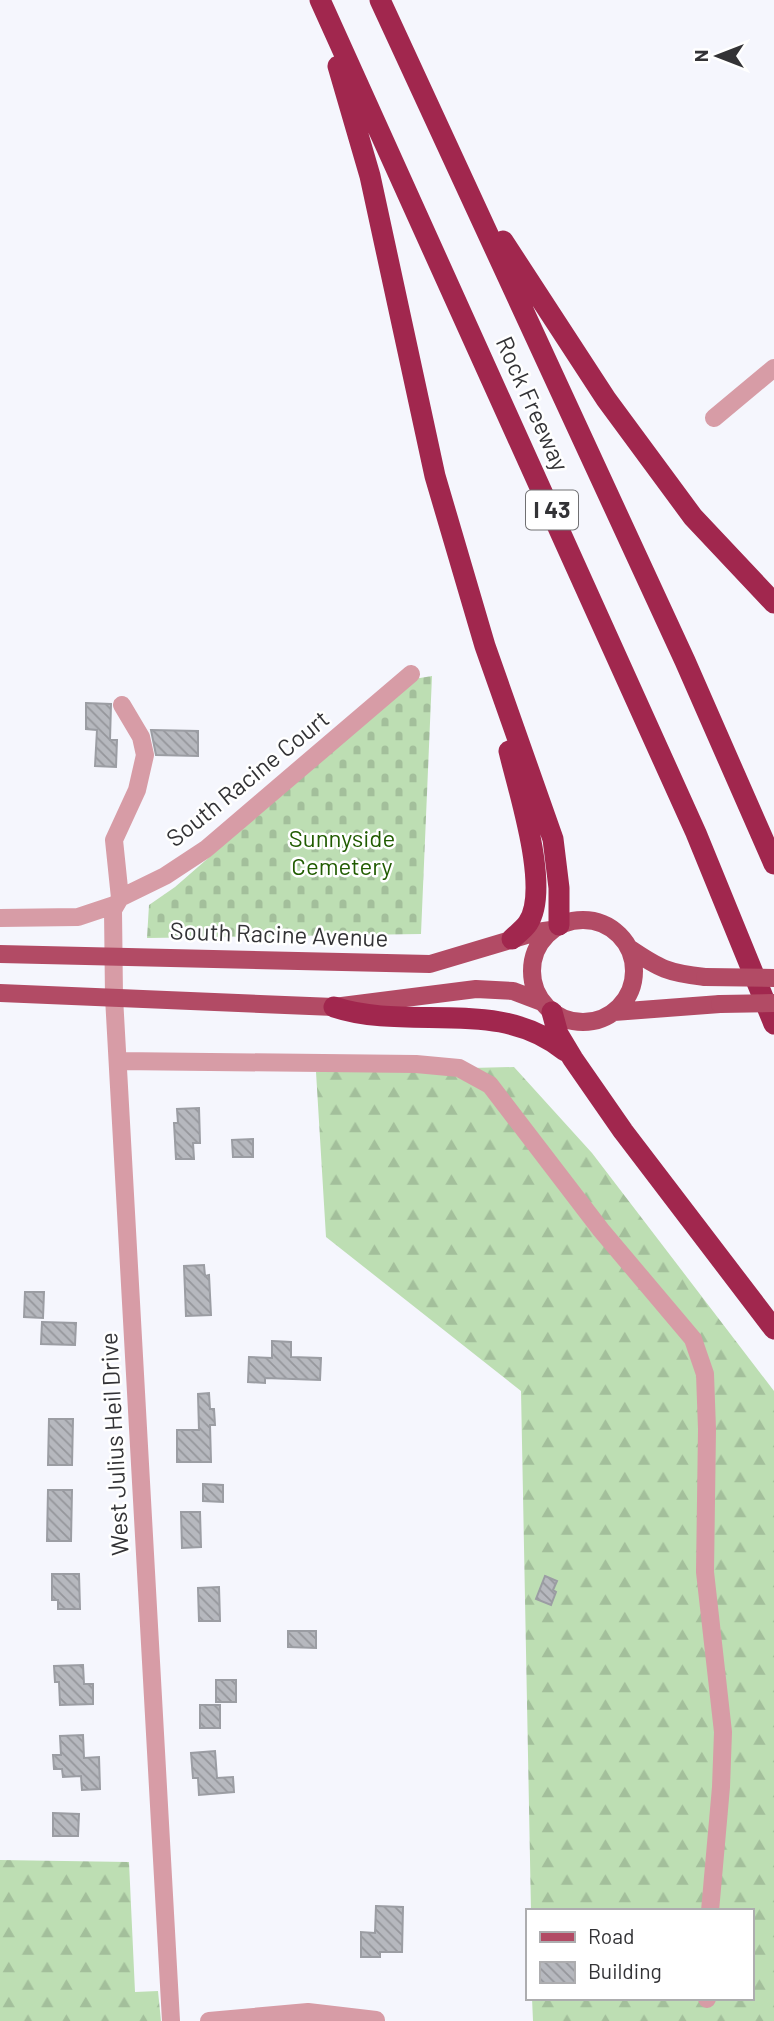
<svg xmlns="http://www.w3.org/2000/svg" width="774" height="2021" viewBox="0 0 774 2021" font-family="Barlow,sans-serif">
<defs>
<pattern id="forest-firs" width="22" height="20" patternUnits="userSpaceOnUse" patternTransform="scale(1.75)"><rect width="22" height="20" fill="#bddeb3"/><path d="M5 1l3.5 6h-7zM16 11l3.5 6h-7z" fill="#a3bf9b"/></pattern>
<pattern id="cemetery-stones" width="16" height="16" patternUnits="userSpaceOnUse" patternTransform="scale(1.75)"><rect width="16" height="16" fill="#bddeb3"/><path d="M2 7V4a2 2 0 0 1 4 0v3zM10 15v-3a2 2 0 0 1 4 0v3z" fill="#a3bf9b"/></pattern>
<pattern id="building-back-hatch" width="6" height="6" patternUnits="userSpaceOnUse" patternTransform="scale(1.75)"><rect width="6" height="6" fill="#b6b8be"/><path d="M-1 5l2 2M0 0l6 6M5-1l2 2" fill="none" stroke="#95969b"/></pattern>
</defs>
<rect width="100%" height="100%" fill="#f5f6fd"/>
<path fill="url(#forest-firs)" d="M 514,1067 L 592,1153 L 774,1391 L 774,2021 L 533,2021 L 532,1998 L 751,1998 L 751,1911 L 531,1911 L 521,1391 L 326,1237 L 316,1072 Z
M 0,1860 L 129,1862 L 135,1992 L 158,1991 L 161,2021 L 0,2021 Z"/>
<path fill="url(#cemetery-stones)" d="M 432,676 L 421,934 L 147,938 L 149,905 L 175,887 L 414,679 Z"/>
<path fill="url(#building-back-hatch)" stroke="#9b9da3" stroke-width="2" d="M 86,703 L 111,704 L 110,740 L 117,740 L 116,767 L 95,766 L 97,730 L 86,729 Z
M 151,730 L 198,731 L 198,756 L 156,755 Z
M 199,1108 L 200,1143 L 193,1143 L 194,1159 L 176,1159 L 174,1123 L 178,1123 L 177,1109 Z
M 253,1139 L 253,1157 L 233,1157 L 232,1140 Z
M 204,1265 L 205,1276 L 209,1275 L 211,1315 L 186,1316 L 184,1266 Z
M 25,1292 L 44,1292 L 43,1318 L 24,1317 Z
M 42,1322 L 76,1323 L 75,1345 L 41,1344 Z
M 272,1341 L 291,1342 L 291,1357 L 321,1358 L 320,1380 L 265,1378 L 265,1383 L 248,1382 L 249,1357 L 272,1358 Z
M 209,1393 L 210,1409 L 214,1409 L 215,1425 L 210,1425 L 211,1462 L 177,1462 L 177,1430 L 199,1430 L 198,1394 Z
M 49,1419 L 73,1419 L 72,1465 L 48,1465 Z
M 203,1484 L 223,1485 L 223,1502 L 203,1501 Z
M 48,1490 L 72,1490 L 71,1541 L 47,1541 Z
M 181,1512 L 200,1512 L 201,1547 L 182,1548 Z
M 52,1574 L 79,1574 L 80,1609 L 58,1609 L 58,1600 L 52,1600 Z
M 545,1576 L 557,1581 L 553,1590 L 556,1592 L 551,1605 L 536,1599 Z
M 219,1587 L 220,1621 L 199,1621 L 198,1588 Z
M 288,1631 L 316,1631 L 316,1648 L 288,1647 Z
M 83,1665 L 84,1684 L 93,1684 L 93,1704 L 60,1705 L 59,1682 L 55,1682 L 54,1666 Z
M 216,1680 L 236,1680 L 236,1702 L 216,1702 Z
M 200,1705 L 220,1705 L 220,1728 L 200,1728 Z
M 83,1735 L 84,1758 L 99,1757 L 100,1789 L 82,1790 L 81,1776 L 63,1777 L 62,1769 L 54,1769 L 53,1755 L 61,1755 L 60,1736 Z
M 215,1751 L 217,1778 L 233,1777 L 234,1792 L 199,1795 L 198,1778 L 193,1778 L 191,1753 Z
M 53,1813 L 79,1814 L 78,1836 L 53,1836 Z
M 376,1906 L 403,1907 L 402,1952 L 380,1952 L 380,1957 L 361,1957 L 361,1932 L 375,1933 Z"/>
<g fill="none" stroke-linecap="round" stroke-linejoin="round">
<path stroke="#d79ca6" stroke-width="18" d="M 714,418 L 774,368
M 120,898 L 114,840 L 137,790 L 145,755 L 141,737 L 122,705
M 0,918 L 78,917 L 114,905
M 118,1061 L 416,1064 L 459,1068 L 490,1085 L 601,1230 L 693,1339 L 705,1374 L 707,1429 L 705,1572 L 723,1732 L 721,1787 L 710,1911
M 707,1998 L 707,1999
M 171,2021 L 114,997 L 113,910 L 120,898 L 165,876 L 206,849 L 411,674
M 209,2021 L 308,2012 L 376,2020"/>
<path stroke="#b24b65" stroke-width="18" d="M532 971a51 51 0 1 1 102 0a51 51 0 1 1-102 0Z
M 629,948 C 660,969 668,973 705,977
M 0,954 L 430,964 L 537,932 L 551,930
M 0,993 L 334,1007 L 476,989 L 513,991 L 542,1002
M 614,1012 L 720,1004"/>
<path stroke="#a1274e" stroke-width="21" d="M 320,0 L 696,833 L 774,1024
M 380,0 L 685,661 L 774,864
M 338,66 L 370,176 L 435,476 L 485,646 L 553,839 L 559,888 L 559,925
M 503,241 L 606,399 L 693,517 L 774,603
M 509,751 C 518,790 551,889 528,923 C 524,929 517,934 512,939
M 334,1007 C 409,1032 499,996 565,1051
M 552,1012 L 558,1034 L 573,1059 L 623,1131 L 774,1329"/>
<path stroke="#b24b65" stroke-width="18" d="M 705,977 L 774,978
M 720,1004 L 774,1003"/>
</g>
<g text-anchor="middle" stroke-width="5" stroke-linejoin="round" paint-order="stroke">
<rect fill="#fff" stroke="#707072" stroke-width="2" x="526" y="490.5" width="52" height="39" rx="5"/>
<g font-size="23" font-weight="bold" fill="#333336">
<text x="552" y="518">I 43</text>
</g>
<g font-size="24" fill="#333336" stroke="#fff">
<text transform="translate(532 404) rotate(66)" y="8">Rock Freeway</text>
<text transform="translate(248 779) rotate(-39)" y="8">South Racine Court</text>
<text transform="translate(279 935) rotate(2)" y="8">South Racine Avenue</text>
<text transform="translate(115 1444) rotate(-93)" y="8">West Julius Heil Drive</text>
</g>
<g font-size="24" fill="#205b00" stroke="#fff">
<text x="342" y="847">Sunnyside<tspan x="342" dy="28">Cemetery</tspan></text>
</g>
</g>
<rect x="526" y="1909" width="228" height="91" fill="#ffffff" stroke="#adadaf" stroke-width="2"/>
<rect x="540" y="1932" width="35" height="10" fill="#b24b65" stroke="#adadaf" stroke-width="2"/>
<text x="588" y="1944" font-size="21" fill="#333336">Road</text>
<rect x="540" y="1962" width="35" height="21" fill="url(#building-back-hatch)" stroke="#adadaf" stroke-width="2"/>
<text x="588" y="1979" font-size="21" fill="#333336">Building</text>
<g transform="translate(718 56) rotate(270)" stroke="#ffffff" stroke-width="5" paint-order="stroke">
<path d="M0-5L12 26L0 18L-12 26Z" fill="#333336"/>
<text y="-10" font-size="19" font-weight="bold" text-anchor="middle" fill="#333336">N</text>
</g>
</svg>
